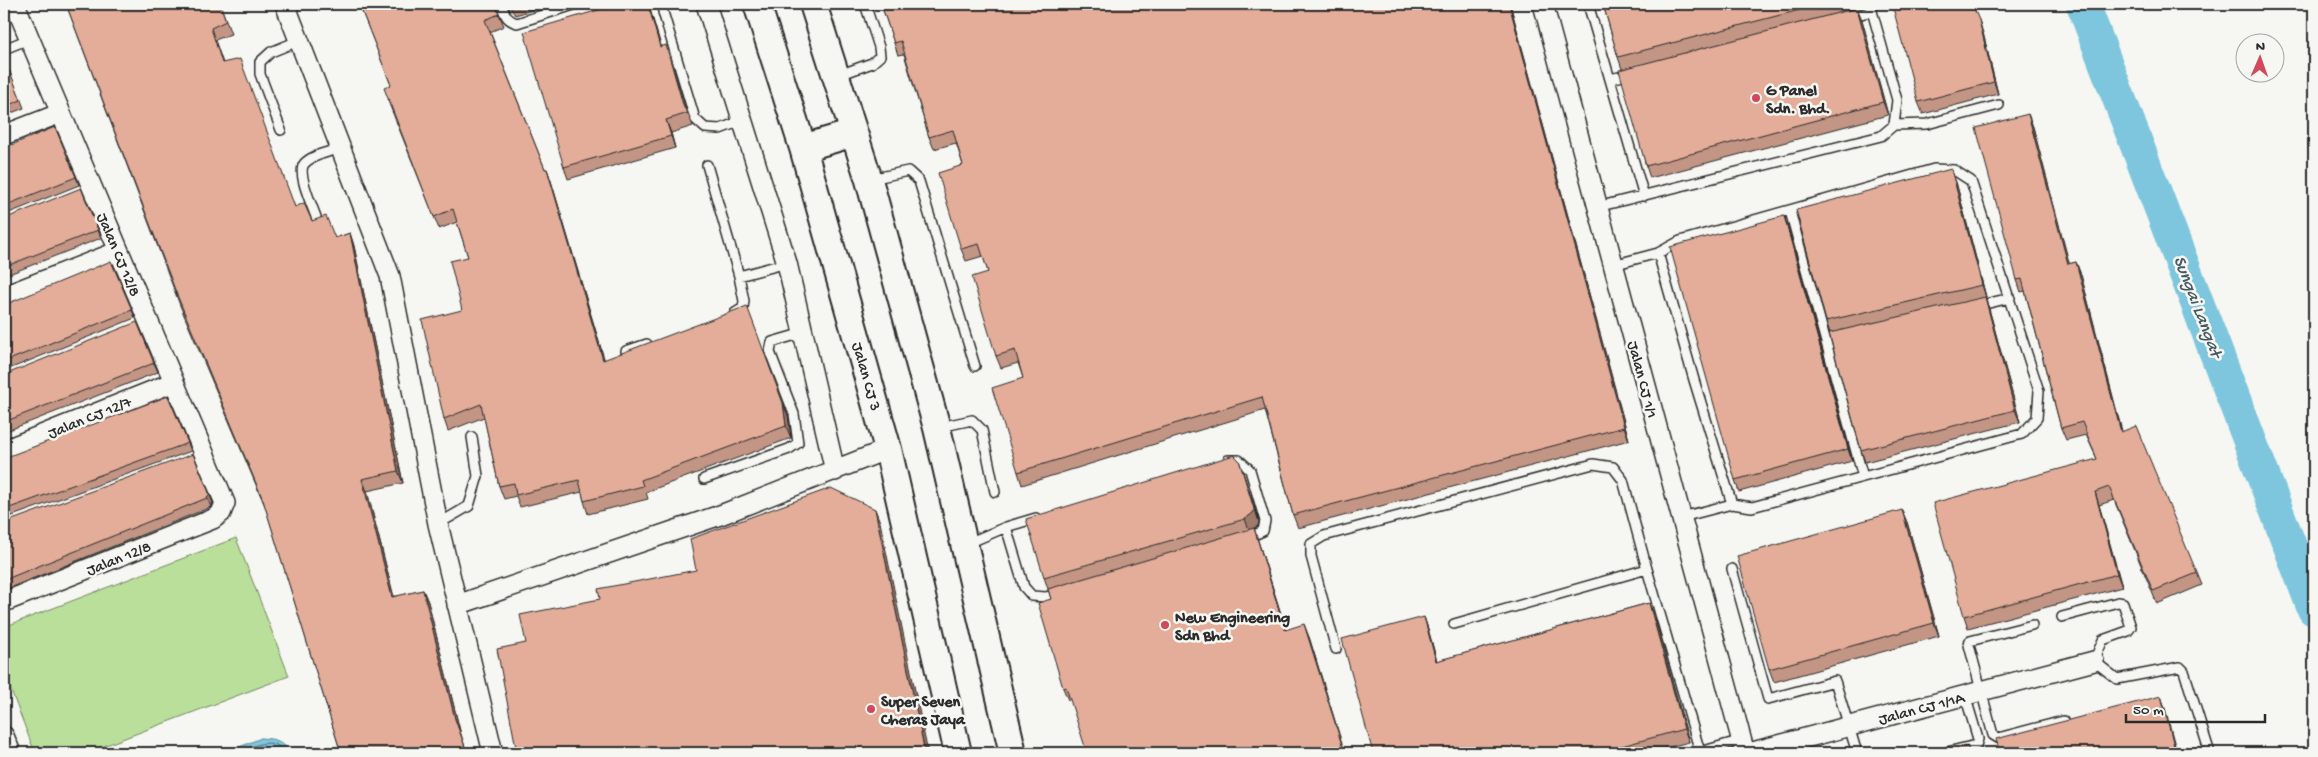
<svg xmlns="http://www.w3.org/2000/svg" width="2318" height="757" viewBox="0 0 2318 757" font-family="'Gochi Hand',sans-serif">
<rect width="100%" height="100%" fill="#f6f6f2"/>
<filter id="ink" filterUnits="userSpaceOnUse"><feTurbulence type="fractalNoise" baseFrequency=".02" numOctaves="2"/><feDisplacementMap in="SourceGraphic" scale="10" xChannelSelector="R" yChannelSelector="G"/><feConvolveMatrix kernelMatrix="1 2 1 2 8 2 1 2 1" color-interpolation-filters="sRGB"/></filter>
<g filter="url(#ink)">
<path fill="#badf9a" stroke="#728562" d="M 236,538 L 289,676 L 85,753 L 35,753 L 4,672 L 4,627 Z"/>
<path fill="#7dc6dd" stroke="#5c8896" d="M 261,738 C 275,739 283,740 289,753 L 225,753 Z"/>
<g fill="none" stroke-linecap="round" stroke-linejoin="round">
<path stroke="#4c6972" stroke-width="1" d="M 237,753 C 251,747 275,734 284,753"/>
<path stroke="#7dc6dd" stroke-width="34" d="M 2083,4 L 2314,609"/>
<g stroke="#2b2b2b" stroke-width="12">
<path id="lane" d="M 501,4 C 505,14 506,20 517,23 L 577,4
M 1588,4 L 1644,196
M 1870,4 L 1897,100 L 1894,125
M 663,12 L 695,119 L 705,128 L 720,129 L 744,120
M 1850,17 L 1872,11
M 4,49 L 29,39
M 839,75 L 872,63 L 880,56 L 879,47 L 865,4
M 1610,79 L 1632,74
M 281,130 L 260,74 L 260,62 L 271,52 L 298,41
M 707,165 L 739,276 L 787,263
M 871,179 L 908,171 L 919,181 L 975,366
M 1597,207 L 1881,136 L 1894,125 L 1927,124 L 1999,105
M 1790,211 L 1863,477
M 316,217 C 312,205 297,174 304,164 C 311,155 330,152 340,148
M 1658,253 L 1694,380 L 1732,504
M 1613,265 L 1658,253 L 1680,241 L 1934,169 L 1954,170 L 1971,181 L 2039,391 L 2037,418 L 2022,434 L 1752,507 L 1732,504 L 1682,517
M 1977,306 L 2010,298
M 735,313 L 743,308 L 744,301 L 739,276
M 626,351 L 647,344
M 940,427 L 972,420 L 982,430 L 995,492
M 1228,460 L 1239,460 L 1250,470 L 1265,521 L 1263,531 L 1245,539
M 704,479 L 789,449 L 798,443 L 794,414 L 770,352 L 772,342 L 803,333
M 438,524 L 469,506 L 478,476 L 472,437
M 1006,527 L 1024,587 L 1032,596 L 1046,597 L 1059,593
M 966,544 L 1006,527 L 1036,518
M 1732,569 L 1768,699 L 1835,681 L 1857,753
M 2062,617 L 2118,602 L 2123,603 L 2131,627 L 2128,631 L 2103,640 L 2094,661 L 2117,679 L 2180,667 L 2184,671 L 2209,750
M 1454,624 L 1647,569 L 1700,752 L 1742,740
M 2032,625 L 1970,641 L 1969,645 L 1993,735 L 1998,738 L 2063,721
M 1336,649 L 1311,556 L 1311,544 L 1324,536 L 1593,464 L 1613,467 L 1623,480 L 1647,569
M 1943,753 L 1976,745 L 1978,739 L 1965,695"/>
</g>
<g stroke="#2b2b2b" stroke-width="22">
<path id="street" d="M 285,4 L 390,276 L 438,524 L 493,753
M 706,4 L 787,263 L 835,471
M 1543,4 L 1745,753
M 4,135 L 61,113
M 4,296 L 119,251
M 4,450 L 174,382
M 4,602 L 213,519 L 221,513 L 225,503 L 15,4
M 457,605 L 723,514 L 888,449
M 4,736 L 11,753
M 1749,753 L 2094,661"/>
</g>
<g stroke="#2b2b2b" stroke-width="30">
<path id="secondary" d="M 757,4 L 803,148 L 888,449 L 958,753
M 813,4 L 869,180 L 937,428 L 1013,753
M 803,148 L 854,133"/>
</g>
<use href="#lane" stroke="#f6f6f2" stroke-width="9"/>
<use href="#street" stroke="#f6f6f2" stroke-width="19"/>
<use href="#secondary" stroke="#f6f6f2" stroke-width="26"/>
</g>
<path fill="#c39584" stroke="#2b2b2b" d="M 66,4 L 220,4 L 231,34 L 215,40 L 223,63 L 295,207 L 335,238 L 350,233 L 354,246 L 403,483 L 367,491 L 394,597 L 423,590 L 428,602 L 460,731 L 467,753 L 341,753 L 265,506 L 181,308 Z
M 359,4 L 499,14 L 504,26 L 490,32 L 545,169 L 547,169 L 551,181 L 604,359 L 788,416 L 791,438 L 646,492 L 648,499 L 588,514 L 584,501 L 582,492 L 520,507 L 516,496 L 504,499 L 499,486 L 484,417 L 448,431 L 444,419 L 462,310 L 468,257 L 457,222 L 439,229 L 388,101 L 391,85 Z
M 508,4 L 554,4 L 515,15 Z
M 619,4 L 648,4 L 661,47 L 670,58 L 686,110 L 688,113 L 693,126 L 671,133 L 675,148 L 568,179 L 564,167 Z
M 881,4 L 1510,4 L 1629,440 L 1298,528 L 1293,515 L 1265,410 L 1022,485 L 1018,472 L 1023,378 L 1018,363 L 1001,368 L 996,356 L 988,272 L 983,256 L 966,261 L 961,249 L 963,165 L 956,143 L 934,149 L 929,137 L 904,54 L 898,55 Z
M 1603,4 L 1852,4 L 1853,9 L 1857,8 L 1862,20 L 1888,115 L 1650,178 L 1646,166 L 1622,69 L 1618,57 Z
M 1983,33 L 1998,94 L 1923,114 L 1918,102 Z
M 4,57 L 24,108 L 4,116 Z
M 2028,114 L 2033,127 L 2069,264 L 2076,262 L 2081,275 L 2122,431 L 2197,573 L 2202,585 L 2157,604 L 2114,500 L 2099,505 L 2122,587 L 1968,628 L 1964,616 L 2097,459 L 2086,435 L 2066,440 L 2061,428 L 2025,291 L 2021,292 L 2017,280 Z
M 4,148 L 76,177 L 79,185 L 4,215 Z
M 1956,182 L 1986,297 L 1985,297 L 1989,309 L 2020,422 L 1865,462 L 1861,450 L 1830,333 L 1826,321 Z
M 1784,216 L 1788,228 L 1852,461 L 1739,492 L 1735,480 Z
M 4,219 L 98,230 L 101,238 L 4,276 Z
M 4,305 L 132,310 L 135,318 L 4,371 Z
M 154,363 L 158,372 L 4,432 L 4,375 Z
M 188,443 L 191,451 L 4,519 L 4,458 Z
M 1243,472 L 1259,522 L 1258,526 L 1254,528 L 1286,630 L 1309,637 L 1342,745 L 1346,753 L 1070,699 L 1068,700 L 1063,688 L 1051,599 L 1048,589 L 1044,577 Z
M 210,495 L 213,503 L 211,507 L 4,590 L 4,523 Z
M 1907,522 L 1939,636 L 1774,682 L 1769,669 Z
M 1649,603 L 1654,615 L 1689,742 L 1646,753 L 1373,753 L 1424,617 L 1428,629 L 1437,661 Z"/>
<path fill="#9f796b" stroke="#2b2b2b" d="M 648,4 L 650,9 L 665,59 L 660,47 Z
M 1509,4 L 1510,4 L 1629,440 L 1624,427 Z
M 1857,8 L 1862,20 L 1888,115 L 1883,102 Z
M 1979,20 L 1983,33 L 1998,94 L 1994,82 Z
M 2028,114 L 2033,127 L 2073,277 L 2068,264 Z
M 666,120 L 671,133 L 675,148 L 671,136 Z
M 547,169 L 551,181 L 608,372 L 603,360 Z
M 1951,169 L 1956,182 L 1986,297 L 1982,285 Z
M 1784,216 L 1788,228 L 1852,461 L 1848,449 Z
M 350,233 L 354,246 L 403,483 L 398,471 Z
M 2076,262 L 2081,275 L 2125,444 L 2121,432 Z
M 1985,297 L 1989,309 L 2020,422 L 2015,410 Z
M 783,403 L 788,416 L 791,438 L 786,426 Z
M 1239,460 L 1259,522 L 1258,526 L 1254,528 L 1290,643 L 1245,519 Z
M 362,479 L 367,491 L 397,610 L 392,597 Z
M 2095,492 L 2099,505 L 2122,587 L 2117,574 Z
M 210,495 L 213,503 L 211,507 L 207,498 Z
M 875,509 L 880,522 L 928,753 L 925,753 Z
M 1902,510 L 1907,522 L 1939,636 L 1934,623 Z
M 423,590 L 428,602 L 460,731 L 455,719 Z
M 1649,603 L 1654,615 L 1689,742 L 1684,729 Z
M 1424,617 L 1428,629 L 1440,673 L 1436,661 Z
M 1304,624 L 1309,637 L 1345,753 L 1342,745 Z
M 2161,696 L 2165,708 L 2177,753 L 2176,753 Z
M 464,744 L 467,753 L 465,753 Z"/>
<path fill="#e3ad99" stroke="#2b2b2b" d="M 66,4 L 220,4 L 226,21 L 211,28 L 222,63 L 240,59 L 295,207 L 304,203 L 312,221 L 326,216 L 335,238 L 350,233 L 398,471 L 362,479 L 392,597 L 423,590 L 455,719 L 464,744 L 465,753 L 341,753 L 263,500 L 177,295 Z
M 359,4 L 495,4 L 499,14 L 485,20 L 545,169 L 547,169 L 603,360 L 747,306 L 783,403 L 786,426 L 641,480 L 643,486 L 584,501 L 579,480 L 516,495 L 514,483 L 499,486 L 481,404 L 444,419 L 422,320 L 462,310 L 450,261 L 468,257 L 453,209 L 434,217 L 384,88 L 391,85 Z
M 619,4 L 648,4 L 660,47 L 666,45 L 684,108 L 688,113 L 666,120 L 671,136 L 564,167 L 524,32 Z
M 881,4 L 1509,4 L 1624,427 L 1293,515 L 1262,397 L 1018,472 L 992,388 L 1023,378 L 1015,350 L 996,356 L 972,277 L 988,272 L 979,244 L 961,249 L 938,173 L 963,165 L 953,130 L 929,137 L 901,41 L 894,43 Z
M 1603,4 L 1823,4 L 1618,57 Z
M 1892,4 L 1972,4 L 1979,20 L 1994,82 L 1918,102 Z
M 1857,8 L 1883,102 L 1646,166 L 1619,70 Z
M 4,57 L 21,100 L 4,107 Z
M 2028,114 L 2068,264 L 2076,262 L 2121,432 L 2136,426 L 2197,573 L 2153,591 L 2109,487 L 2095,492 L 2117,574 L 1964,616 L 1933,503 L 2097,459 L 2082,422 L 2061,428 L 2022,279 L 2017,280 L 1976,128 Z
M 55,127 L 76,177 L 4,206 L 4,148 Z
M 1951,169 L 1982,285 L 1826,321 L 1796,210 Z
M 81,188 L 98,230 L 4,267 L 4,219 Z
M 1784,216 L 1848,449 L 1735,480 L 1670,247 Z
M 111,261 L 132,310 L 4,362 L 4,305 Z
M 1985,297 L 2015,410 L 1861,450 L 1829,333 Z
M 137,322 L 154,363 L 4,422 L 4,375 Z
M 168,396 L 188,443 L 4,510 L 4,458 Z
M 193,454 L 210,495 L 207,498 L 4,580 L 4,523 Z
M 1234,455 L 1239,460 L 1254,509 L 1253,513 L 1245,519 L 1044,577 L 1026,519 Z
M 831,488 L 875,509 L 925,753 L 517,753 L 497,649 L 526,643 L 520,615 L 600,599 L 598,589 L 696,570 L 690,539 Z
M 1902,510 L 1934,623 L 1769,669 L 1737,556 Z
M 1254,528 L 1285,630 L 1304,624 L 1342,745 L 1343,745 L 1346,753 L 1087,753 L 1066,687 L 1063,688 L 1038,603 L 1051,599 L 1048,589 Z
M 1649,603 L 1684,729 L 1596,753 L 1373,753 L 1342,639 L 1424,617 L 1436,661 Z
M 2161,696 L 2176,753 L 2000,753 L 1996,739 Z
M 1968,746 L 1969,753 L 1942,753 Z"/>
</g>
<g fill="#d1495b" stroke="#f6f6f2" stroke-width="2">
<circle cx="1756" cy="98" r="5"/>
<circle cx="1165" cy="625" r="5"/>
<circle cx="871" cy="709" r="5"/>
</g>
<g text-anchor="middle" stroke-width="5" stroke-linejoin="round" paint-order="stroke">
<g font-size="16" font-weight="bold" fill="#2b2b2b" stroke="#f6f6f2" text-anchor="start">
<text x="1766" y="95">G Panel<tspan x="1766" dy="18">Sdn. Bhd.</tspan></text>
<text x="1175" y="622">New Engineering<tspan x="1175" dy="18">Sdn Bhd</tspan></text>
<text x="881" y="706">Super Seven<tspan x="881" dy="18">Cheras Jaya</tspan></text>
</g>
<g font-size="16" fill="#2b2b2b" stroke="#f6f6f2">
<text transform="translate(120 254) rotate(67)" y="6">Jalan CJ 12/8</text>
<text transform="translate(868 376) rotate(74)" y="6">Jalan CJ 3</text>
<text transform="translate(1644 379) rotate(75)" y="6">Jalan CJ 1/1</text>
<text transform="translate(89 416) rotate(-22)" y="6">Jalan CJ 12/7</text>
<text transform="translate(118 557) rotate(-22)" y="6">Jalan 12/8</text>
<text transform="translate(1921 707) rotate(-15)" y="6">Jalan CJ 1/1A</text>
</g>
<g font-size="18" font-style="italic" fill="#445a60" stroke="#f6f6f2">
<text transform="translate(2199 306) rotate(69)" y="6">Sungai Langat</text>
</g>
</g>
<rect width="2318" height="757" fill="none" stroke="#f6f6f2" stroke-width="20"/>
<rect x="10" y="10" width="2298" height="737" fill="none" stroke="#2b2b2b" stroke-width="2" filter="url(#ink)"/>
<g transform="translate(2260 58) rotate(2)"><circle r="24" fill="#f6f6f2" stroke="#a5a5a2"/>
<path d="M0-4L9 19L0 12L-9 19Z" fill="#d1495b"/>
<text y="-8" font-size="14" font-weight="bold" text-anchor="middle" fill="#2b2b2b">N</text>
</g>
<path d="M2126 714v8h139v-8" fill="none" stroke="#2b2b2b" stroke-width="2.5"/>
<text x="2133" y="714" font-size="15" fill="#2b2b2b" stroke="#f6f6f2" stroke-width="4" paint-order="stroke">50 m</text>
</svg>
